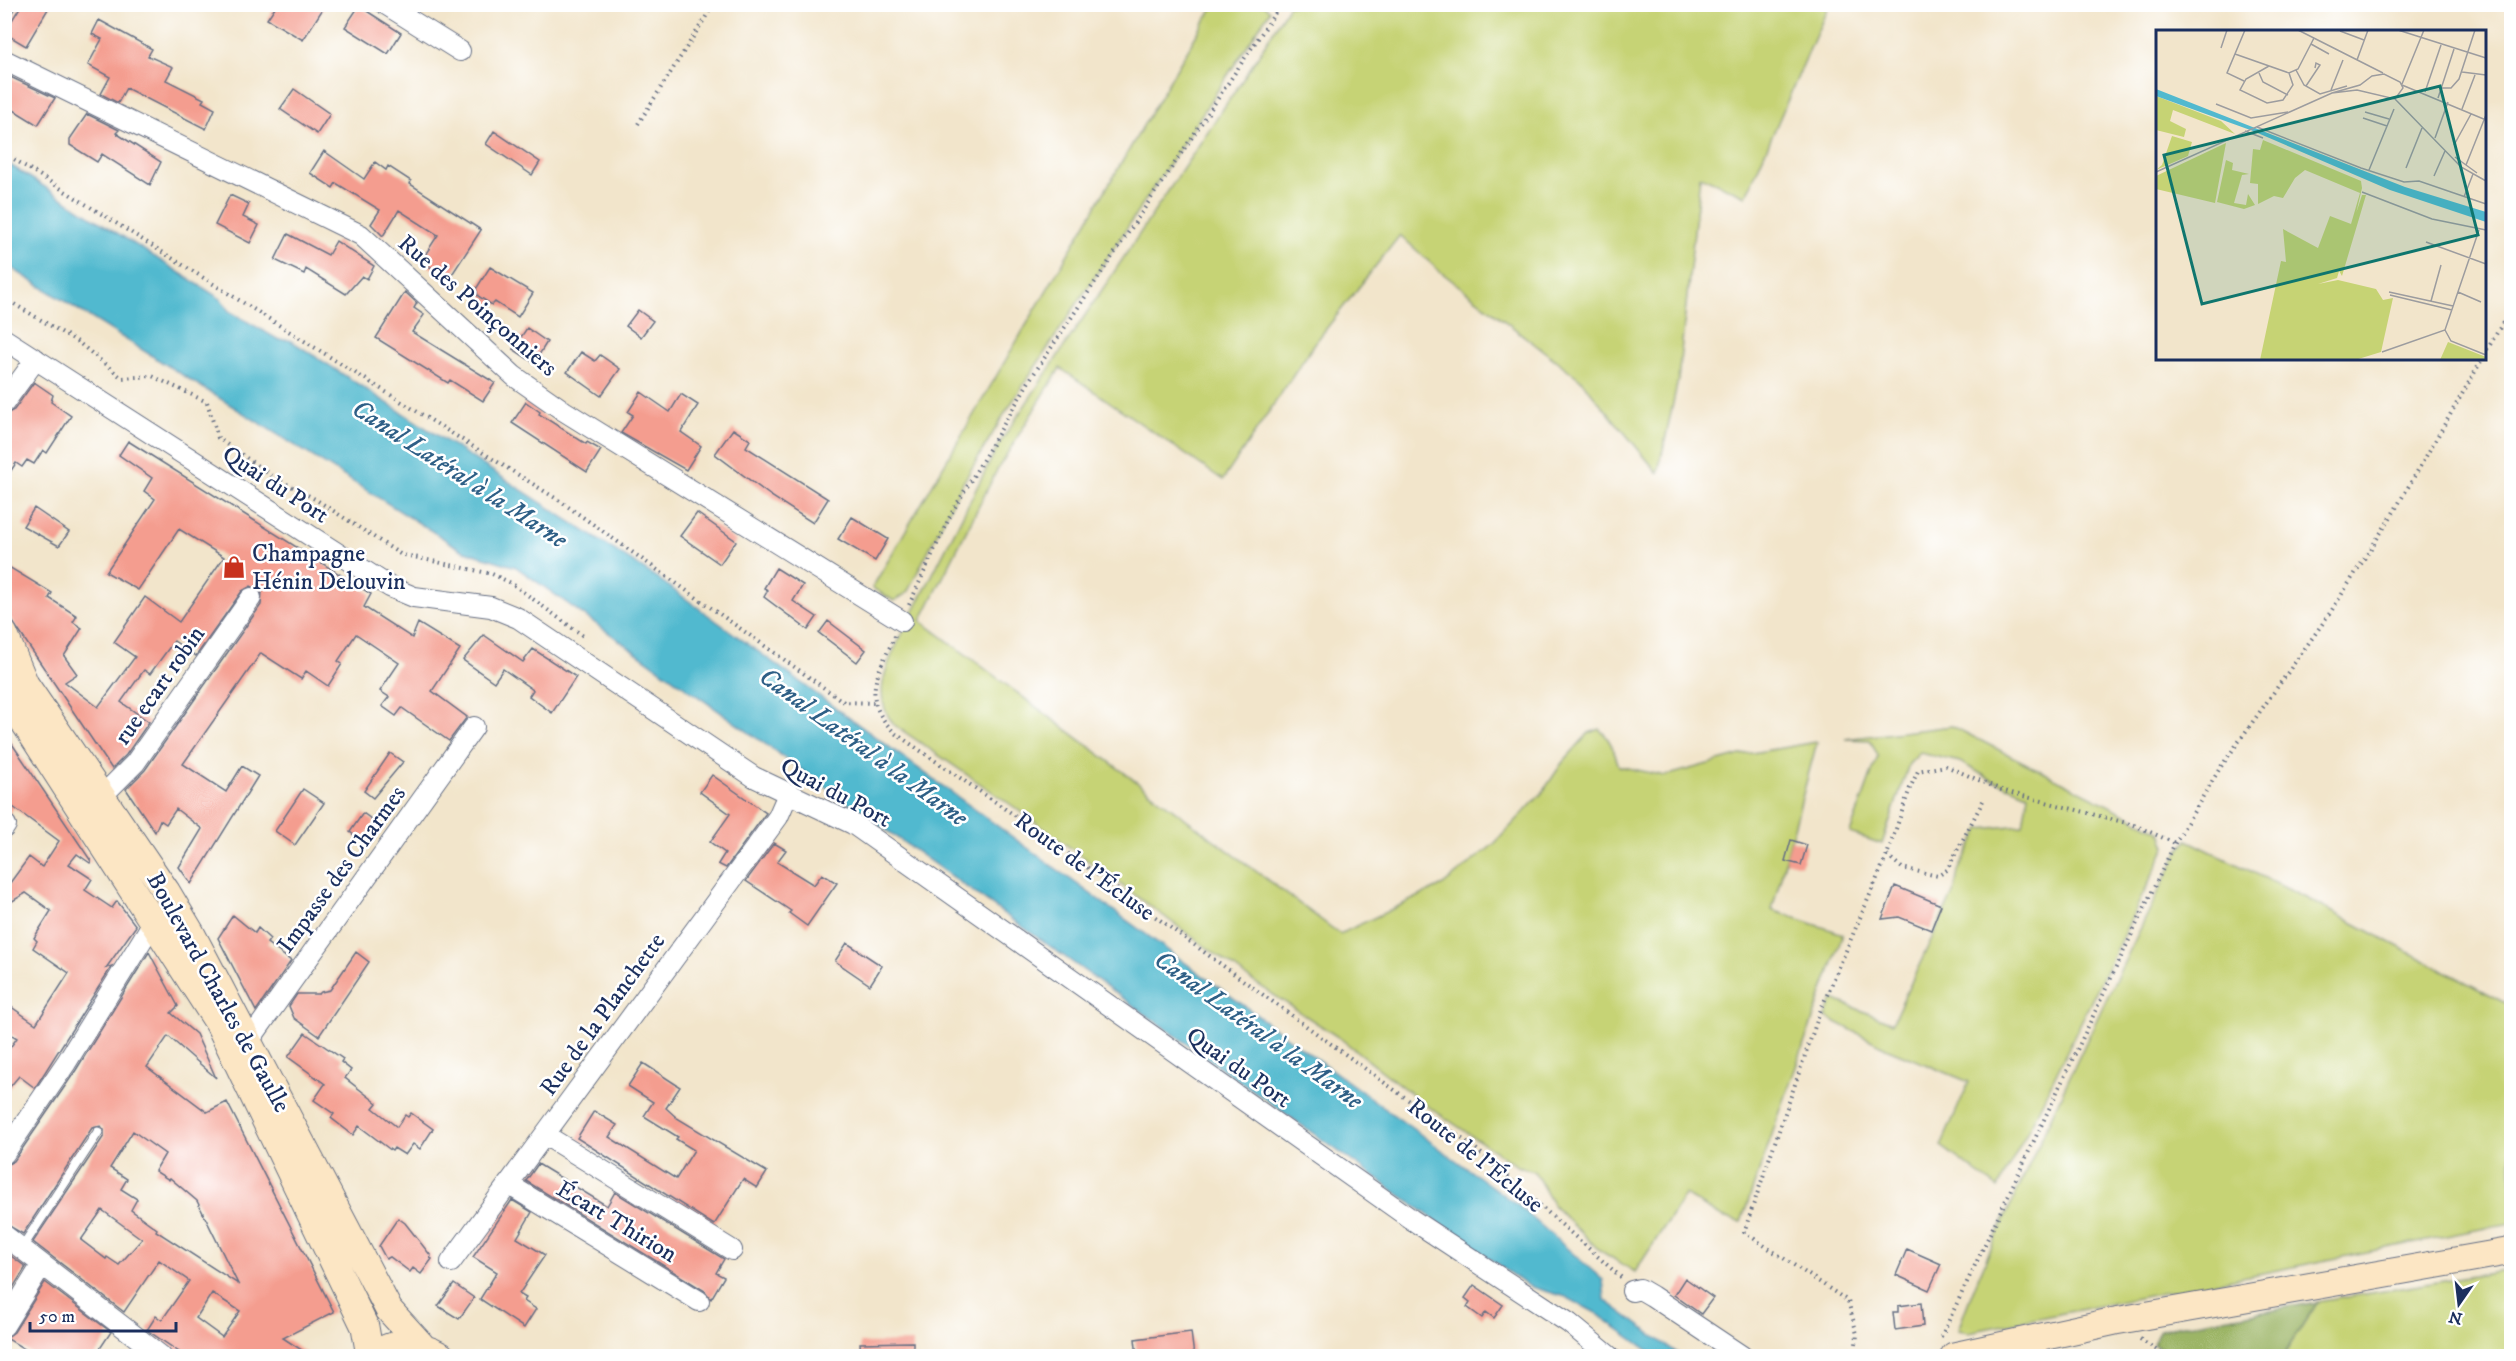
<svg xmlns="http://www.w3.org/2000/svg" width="2516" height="1361" viewBox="0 0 2516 1361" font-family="'IM FELL DW Pica',serif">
<rect width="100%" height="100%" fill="#fff"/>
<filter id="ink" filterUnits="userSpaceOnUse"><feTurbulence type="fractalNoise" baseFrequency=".0167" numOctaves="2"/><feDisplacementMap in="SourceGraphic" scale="12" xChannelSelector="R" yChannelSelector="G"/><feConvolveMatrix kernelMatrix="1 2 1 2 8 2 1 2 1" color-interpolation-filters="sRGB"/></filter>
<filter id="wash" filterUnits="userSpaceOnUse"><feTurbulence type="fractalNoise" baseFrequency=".008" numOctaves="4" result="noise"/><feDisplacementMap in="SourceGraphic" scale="24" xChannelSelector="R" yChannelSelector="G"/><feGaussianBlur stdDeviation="1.35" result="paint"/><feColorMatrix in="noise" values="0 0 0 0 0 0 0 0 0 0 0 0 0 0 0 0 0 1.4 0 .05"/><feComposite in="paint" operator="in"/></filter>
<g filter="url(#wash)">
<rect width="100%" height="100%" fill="#f2e5cb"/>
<path fill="#c6d374" stroke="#708169" stroke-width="1.5" d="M 1214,5 L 1264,5 L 1270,11 L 1005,413 L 961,486 L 907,593 L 894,601 L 872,588 Z
M 1289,5 L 1829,5 L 1746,196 L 1700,176 L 1678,380 L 1658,473 L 1580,379 L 1437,269 L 1400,235 L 1315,343 L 1223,480 L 1060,368 L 997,470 L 921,621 L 1340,934 L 1443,885 L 1494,844 L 1542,793 L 1562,763 L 1589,733 L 1599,729 C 1612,740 1613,750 1619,766 L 1665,776 L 1740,755 L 1817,742 L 1772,910 L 1843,934 L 1741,1222 L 1722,1217 L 1685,1195 L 1635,1272 L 1599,1250 L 1554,1206 L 1534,1171 L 1517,1166 L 1423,1103 L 1341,1039 L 1251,980 L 1020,811 L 893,724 C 875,699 882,678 893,652 L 999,444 L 1255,61 Z
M 1952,726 L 2161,832 L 2166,847 L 2035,1117 L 1998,1188 L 1941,1146 L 1969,1082 L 1888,1049 L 1826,1017 L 1833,999 L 1892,1023 L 1955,889 L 1958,871 L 1980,829 L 2023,825 L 2028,794 L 1992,780 L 1960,762 L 1920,753 L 1909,764 L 1882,844 L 1850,833 L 1878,756 L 1870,740 L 1845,739 Z
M 2187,840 L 2306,898 L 2511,1006 L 2511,1223 L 1969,1332 L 1958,1330 C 1980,1268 2009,1209 2036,1150 C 2082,1049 2130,948 2180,849 Z
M 2511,1270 L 2510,1356 L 2283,1356 L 2317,1302 Z"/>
<path fill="#9cb566" stroke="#5c7262" stroke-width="1.5" d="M 2317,1302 L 2283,1356 L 2173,1356 L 2153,1344 L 2160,1329 Z"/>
<path fill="#51b9cf" stroke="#367496" stroke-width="1.5" d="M 4,161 L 221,299 L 229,311 L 279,340 L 290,340 L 656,577 L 1520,1207 L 1603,1280 L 1605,1300 L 1681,1356 L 1656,1356 L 1596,1313 L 1566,1297 L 1528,1286 L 516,567 L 462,550 L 5,264 Z"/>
<g id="blocks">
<path fill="#f49d8f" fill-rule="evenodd" d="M 22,4 L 51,4 L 26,46 L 4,33 Z
M 277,4 L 326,4 L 303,40 L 267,19 Z
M 359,6 L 401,33 L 388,54 L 345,27 Z
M 99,20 L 152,49 L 148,56 L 173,67 L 166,80 L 204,99 L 202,102 L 215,109 L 206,129 L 126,88 L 118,103 L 101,94 L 110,77 L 88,65 L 102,39 L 92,34 Z
M 4,74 L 55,98 L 38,125 L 4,104 Z
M 294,89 L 330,114 L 317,134 L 280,109 Z
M 87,114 L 119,130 L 116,133 L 161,162 L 150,185 L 102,154 L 97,162 L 70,145 L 70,139 Z
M 494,131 L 540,162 L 532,175 L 486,144 Z
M 324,151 L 364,179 L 375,162 L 386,170 L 388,166 L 411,181 L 410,184 L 481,230 L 449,279 L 421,261 L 438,235 L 399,210 L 383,236 L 371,224 L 380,210 L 336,183 L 333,188 L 310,173 Z
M 230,195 L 249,204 L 243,217 L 259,225 L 250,243 L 215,225 Z
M 288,234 L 328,255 L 336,241 L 374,266 L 367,279 L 362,276 L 346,294 L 306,269 L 304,274 L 275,260 Z
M 490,267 L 533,293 L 518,317 L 495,302 L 492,305 L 478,296 L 476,289 Z
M 405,292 L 417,303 L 414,308 L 424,315 L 412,332 L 495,383 L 483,401 L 450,380 L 448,383 L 376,338 Z
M 638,310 L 653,321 L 641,337 L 626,326 Z
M 527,328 L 547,342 L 534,363 L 513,349 Z
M 581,352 L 595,361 L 600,355 L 620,369 L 601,396 L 567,372 Z
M 34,382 L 53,395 L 51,402 L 71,416 L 47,453 L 43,450 L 34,464 L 27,460 L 22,467 L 16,463 L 4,481 L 4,415 L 14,410 Z
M 641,392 L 670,412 L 681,394 L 698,405 L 681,432 L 701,446 L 686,470 L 621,433 L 633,415 L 628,412 Z
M 526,402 L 540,412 L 539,414 L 586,444 L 587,442 L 601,450 L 587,472 L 512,423 Z
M 733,429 L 750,440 L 746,447 L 828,499 L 813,523 L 771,496 L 715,454 Z
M 128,441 L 371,594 L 364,607 L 412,638 L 418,623 L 460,649 L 432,691 L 467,717 L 449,741 L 402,708 L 396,716 L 382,706 L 389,697 L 380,691 L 399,663 L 356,634 L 338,661 L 342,664 L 328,686 L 306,671 L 301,679 L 261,653 L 183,764 L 226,792 L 242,766 L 258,776 L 191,884 L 179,867 L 202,829 L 176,809 L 166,824 L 160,820 L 155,832 L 126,789 L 145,770 L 261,605 L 262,592 L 251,586 L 242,591 L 196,656 L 174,641 L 150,674 L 144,670 L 121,702 L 149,722 L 126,755 L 112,769 L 4,609 L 4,564 L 52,593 L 49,598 L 77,616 L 73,622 L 82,628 L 64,656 L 77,674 L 65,682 L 98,707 L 135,657 L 114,642 L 145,597 L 179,622 L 224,557 L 179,529 L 138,590 L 106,572 L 155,499 L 144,491 L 152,478 L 119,455 Z
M 34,508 L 69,532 L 59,546 L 23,526 Z
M 697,513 L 736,541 L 720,564 L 680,536 Z
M 852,517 L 888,539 L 875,561 L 838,539 Z
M 776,568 L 803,585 L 793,601 L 817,617 L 808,630 L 764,597 L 768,590 L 764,588 Z
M 828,621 L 866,650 L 857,662 L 819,633 Z
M 484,635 L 523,662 L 533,649 L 576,677 L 552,713 L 529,696 L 533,690 L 503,669 L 494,682 L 463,660 Z
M 4,732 L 91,861 L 90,863 L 77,854 L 69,864 L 92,879 L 85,890 L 112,908 L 117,901 L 136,926 L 106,968 L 112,966 L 35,1088 L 19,1076 L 4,1094 L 4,1056 L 17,1038 L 4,1030 L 4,1002 L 36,1024 L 69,973 L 33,948 L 37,941 L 34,938 L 51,911 L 26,893 L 4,906 L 4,891 L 29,857 L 42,867 L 59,841 L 13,807 L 9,814 L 4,813 Z
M 390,753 L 403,762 L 373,798 L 364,791 Z
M 712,775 L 766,813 L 726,868 L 718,864 L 725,853 L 710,842 L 730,814 L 700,792 Z
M 303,789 L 324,803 L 295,845 L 275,831 Z
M 363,813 L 375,822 L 362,841 L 350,832 Z
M 1791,840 L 1807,845 L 1801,865 L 1785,861 Z
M 774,843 L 786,850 L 777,862 L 814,885 L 822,874 L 837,883 L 807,926 L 789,913 L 791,911 L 746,881 Z
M 1895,886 L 1941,905 L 1931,930 L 1899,917 L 1882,919 Z
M 233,915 L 255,933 L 258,928 L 270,939 L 267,943 L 291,961 L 256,1011 L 218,938 Z
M 847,943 L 882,966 L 870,985 L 835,961 Z
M 149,952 L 178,1006 L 171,1013 L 196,1034 L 216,1078 L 168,1036 L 147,1067 L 207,1112 L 227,1102 L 334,1312 L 283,1338 L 311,1356 L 185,1356 L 147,1330 L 156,1316 L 162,1320 L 189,1281 L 159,1260 L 124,1312 L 33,1242 L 104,1136 L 104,1130 L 101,1126 L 92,1128 L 23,1234 L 4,1223 L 4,1166 L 14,1161 L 76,1070 ZM 133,1131 L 165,1154 L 155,1171 L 169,1180 L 170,1178 L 197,1201 L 238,1284 L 156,1231 L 157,1229 L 131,1210 L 137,1199 L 121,1189 L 127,1179 L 110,1168 ZM 102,1210 L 142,1239 L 119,1265 L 107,1257 L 106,1259 L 81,1240 ZM 212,1293 L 240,1311 L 222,1337 L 196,1318 Z
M 356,952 L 369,962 L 319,1036 L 294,1018 L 289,1006 L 297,994 L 319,994 L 321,992 L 330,990 Z
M 305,1033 L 343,1059 L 341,1062 L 351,1070 L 345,1078 L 377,1103 L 373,1108 L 397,1127 L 405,1115 L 408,1117 L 411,1113 L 433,1129 L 420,1149 L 413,1144 L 405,1155 L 394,1148 L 392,1151 L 359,1126 L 353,1135 L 331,1118 L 334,1114 L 314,1100 L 325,1084 L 288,1057 Z
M 643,1063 L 680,1087 L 666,1108 L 677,1118 L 767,1172 L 757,1188 L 743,1179 L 714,1225 L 577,1138 L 594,1111 L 617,1125 L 609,1137 L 676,1179 L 694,1150 L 676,1139 L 678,1137 L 644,1116 L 653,1102 L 628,1086 Z
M 538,1164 L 607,1206 L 615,1192 L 724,1259 L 716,1273 L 724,1277 L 711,1299 L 705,1291 L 526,1181 Z
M 512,1200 L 532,1212 L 517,1238 L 545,1255 L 519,1294 L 526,1298 L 524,1301 L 536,1309 L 524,1328 L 480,1299 L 497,1272 L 473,1257 Z
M 398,1218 L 405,1223 L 431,1256 L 430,1258 L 432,1259 L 421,1274 L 413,1268 L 410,1272 L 390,1257 L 386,1259 L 379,1246 Z
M 1907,1249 L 1941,1264 L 1929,1290 L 1896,1275 Z
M 4,1251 L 26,1267 L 4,1302 Z
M 1685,1278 L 1713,1298 L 1701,1314 L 1674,1295 Z
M 45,1282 L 111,1332 L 95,1356 L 36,1356 L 6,1338 L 14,1332 Z
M 454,1284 L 474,1298 L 459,1319 L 438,1306 Z
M 1474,1285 L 1503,1305 L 1494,1318 L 1486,1312 L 1482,1318 L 1467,1307 L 1470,1302 L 1465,1298 Z
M 1921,1303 L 1923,1326 L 1895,1330 L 1893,1312 L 1898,1312 L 1898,1306 Z
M 1191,1332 L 1194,1356 L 1137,1356 L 1135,1339 Z
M 913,1342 L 913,1356 L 861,1356 L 860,1343 Z"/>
</g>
</g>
<g filter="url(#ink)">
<use href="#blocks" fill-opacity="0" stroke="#666f84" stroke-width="1.5"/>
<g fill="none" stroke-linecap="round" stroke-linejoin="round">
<g stroke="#666f84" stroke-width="11">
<path id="lane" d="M 21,1249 L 98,1132"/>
</g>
<g stroke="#666f84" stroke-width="22">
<path id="street" d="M 385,4 L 460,51
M 4,6 L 5,4
M 4,60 L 361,235 L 514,376 L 564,411 L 902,621
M 4,339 L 390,587 L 414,597 L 491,607 L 518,618 L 754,777 L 853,824 L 1411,1219 L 1569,1323 L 1609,1356
M 4,403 L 36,359
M 102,796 L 135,763 L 251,598
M 4,828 L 6,825
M 249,1041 L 474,727
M 545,1135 L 732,1250
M 4,1154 L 66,1063 L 154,921
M 508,1184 L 699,1301
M 4,1235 L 161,1356
M 451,1262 L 778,817 L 788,794
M 1632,1291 L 1640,1289 L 1652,1296 L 1742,1356
M 4,1326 L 41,1266"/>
</g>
<g stroke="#666f84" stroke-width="29">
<path id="secondary" d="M 4,634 L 25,684 L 166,891 L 191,933 L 389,1310 L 421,1345
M 4,691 L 219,1024 L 365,1327 L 370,1356
M 370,1356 C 397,1340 414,1341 441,1356
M 1954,1356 L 2115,1321 L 2512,1251"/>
</g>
<path stroke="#666f84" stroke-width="4" stroke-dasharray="1.5 4.5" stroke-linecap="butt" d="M 638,124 L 714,4
M 4,153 L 560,501 L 844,702 L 874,703
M 4,298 L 78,342 L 122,378 L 152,376 L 207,402 L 218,438 L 272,476 L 315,499 L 400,554 L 492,574 L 511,583 L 586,638
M 2484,355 L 2512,307
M 909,605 L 951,514 L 1031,378 L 1281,4
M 895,636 C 877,675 859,699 896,734 L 1026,823 L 1476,1149 L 1622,1278
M 1887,855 L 1902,868 L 1938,876 L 1947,870 L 1984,799
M 1941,1337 L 2175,843 L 2220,768 L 2330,613 L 2392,515 L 2483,358
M 2140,1339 L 2166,1356
M 1855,1356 L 1857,1334 L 1848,1301 L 1744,1232 L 1821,1009 L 1887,855 L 1910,788 L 1918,771 L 1946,766 L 2004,791 L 2134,825 L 2175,843"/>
<use href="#lane" stroke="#fff" stroke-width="9"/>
<use href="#street" stroke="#fff" stroke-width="20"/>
<use href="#secondary" stroke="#fce6c4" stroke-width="27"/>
</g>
</g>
<defs>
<g id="shop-bare" transform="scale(1.8)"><path d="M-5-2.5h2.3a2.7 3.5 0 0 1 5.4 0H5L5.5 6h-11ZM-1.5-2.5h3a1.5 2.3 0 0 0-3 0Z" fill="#c8321e" stroke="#fff" stroke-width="2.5" paint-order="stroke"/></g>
</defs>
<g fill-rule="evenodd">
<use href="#shop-bare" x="234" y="567"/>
</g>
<g text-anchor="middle" stroke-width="5" stroke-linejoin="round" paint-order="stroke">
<g font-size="24" fill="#1b2f5e" stroke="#fff">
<text transform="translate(478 305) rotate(41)" y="8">Rue des Poinçonniers</text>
<text transform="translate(276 484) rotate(33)" y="8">Quai du Port</text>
<text transform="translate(159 685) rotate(-55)" y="8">rue ecart robin</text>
<text transform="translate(836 792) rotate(28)" y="8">Quai du Port</text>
<text transform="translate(1085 866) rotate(36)" y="8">Route de l'Écluse</text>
<text transform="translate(341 869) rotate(-54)" y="8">Impasse des Charmes</text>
<text transform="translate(219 992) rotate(61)" y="8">Boulevard Charles de Gaulle</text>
<text transform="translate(602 1014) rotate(-54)" y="8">Rue de la Planchette</text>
<text transform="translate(1239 1067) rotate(35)" y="8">Quai du Port</text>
<text transform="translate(1476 1155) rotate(39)" y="8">Route de l'Écluse</text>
<text transform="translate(617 1221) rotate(31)" y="8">Écart Thirion</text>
</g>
<g font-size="24" fill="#1b2f5e" stroke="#fff" text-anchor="start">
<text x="252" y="561">Champagne<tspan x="252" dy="28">Hénin Delouvin</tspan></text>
</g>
<g font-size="26" font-style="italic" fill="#2e5f86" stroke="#fff">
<text transform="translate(460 473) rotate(33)" y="9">Canal Latéral à la Marne</text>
<text transform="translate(864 746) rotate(36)" y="9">Canal Latéral à la Marne</text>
<text transform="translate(1259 1029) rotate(36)" y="9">Canal Latéral à la Marne</text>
</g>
</g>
<g transform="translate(2156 30)">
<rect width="330" height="330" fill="#f2e5cb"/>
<path d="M 0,66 L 65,91 L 79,104 L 17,80 L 14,91 L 30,99 L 28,107 L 0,100 ZM 16,106 L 36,112 L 32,126 L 0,140 L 6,135 ZM 107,110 L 205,151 L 206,158 L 200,184 L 181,248 L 162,254 L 182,250 L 220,259 L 227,270 L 237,268 L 225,322 L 199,330 L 104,330 L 125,231 L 130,232 L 127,199 L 162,218 L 174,186 L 195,194 L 204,163 L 149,140 L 139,148 L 127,168 L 118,166 L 102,174 L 102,154 L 94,153 L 97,119 L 104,120 ZM 70,113 L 59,173 L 0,159 L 0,146 ZM 70,130 L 77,133 L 76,140 L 93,144 L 86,145 L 78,173 L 90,175 L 92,164 L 99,175 L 88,179 L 61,172 ZM 206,165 L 210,165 L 186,246 L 182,239 ZM 292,312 L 330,327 L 330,330 L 284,330 Z" fill="#c6d374"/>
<path d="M 0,59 L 249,157 L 330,182 L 330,192 L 234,160 L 97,101 L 0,66 Z" fill="#51b9cf"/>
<path fill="none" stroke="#9c9c9f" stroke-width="1.5" d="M 142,0 L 227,43M 242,0 L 330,28M 184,1 L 208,10M 155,14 L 173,24M 65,18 L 71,0M 79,24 L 133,43 L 142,39 L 158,8M 201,30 L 212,0M 113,36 L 90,49 L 84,60 L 111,73 L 127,70 L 137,55 L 133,43M 140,40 L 148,55 L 164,64 L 191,56M 306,42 L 330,45M 103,43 L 107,52 L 132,65M 88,51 L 71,43 L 89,0M 246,54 L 268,0M 246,55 L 330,90M 150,56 L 164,35 L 160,33 L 159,38M 286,58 L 295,58 L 303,49 L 319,0M 175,60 L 187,30M 269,62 L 285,15M 282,68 L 298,19M 239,69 L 305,137 L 330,151M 60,74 L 95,88 L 132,82M 306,79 L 319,45M 209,82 L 233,89M 207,88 L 231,96M 101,97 L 205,138 L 248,152 L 263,151 L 330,174M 89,101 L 107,108M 279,108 L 292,72M 298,115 L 315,84M 299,127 L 321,143M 310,135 L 330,85M 250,138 L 266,98M 213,140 L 238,79M 0,142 L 176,63 L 204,55 L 216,46 L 228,44 L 244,52 L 247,58 L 239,69 L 201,60 L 176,63M 278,146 L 289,121M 206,162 L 276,189 L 330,200M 308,167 L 317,144M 270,212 L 330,234M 233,262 L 297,276M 302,262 L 325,272M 234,265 L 296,280M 275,271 L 285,235M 289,300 L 295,311 L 330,325M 226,322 L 289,300 L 323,200"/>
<path fill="#0f766e" fill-opacity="0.15" stroke="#0f766e" stroke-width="3" d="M 284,56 L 322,205 L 46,274 L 8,125 Z"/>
<rect width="330" height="330" fill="none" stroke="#1b2f5e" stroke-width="3"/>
</g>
<rect width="2516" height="1361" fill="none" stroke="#fff" stroke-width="24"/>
<g transform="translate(2459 1304) rotate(194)" stroke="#ffffff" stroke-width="4.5" paint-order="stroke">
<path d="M0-4.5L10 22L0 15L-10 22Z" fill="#1b2f5e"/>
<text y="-9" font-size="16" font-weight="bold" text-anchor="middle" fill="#1b2f5e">N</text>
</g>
<path d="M30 1322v9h146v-9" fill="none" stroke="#1b2f5e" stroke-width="3"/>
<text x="39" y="1322" font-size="18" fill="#1b2f5e" stroke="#ffffff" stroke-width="4.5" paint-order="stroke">50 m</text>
</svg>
